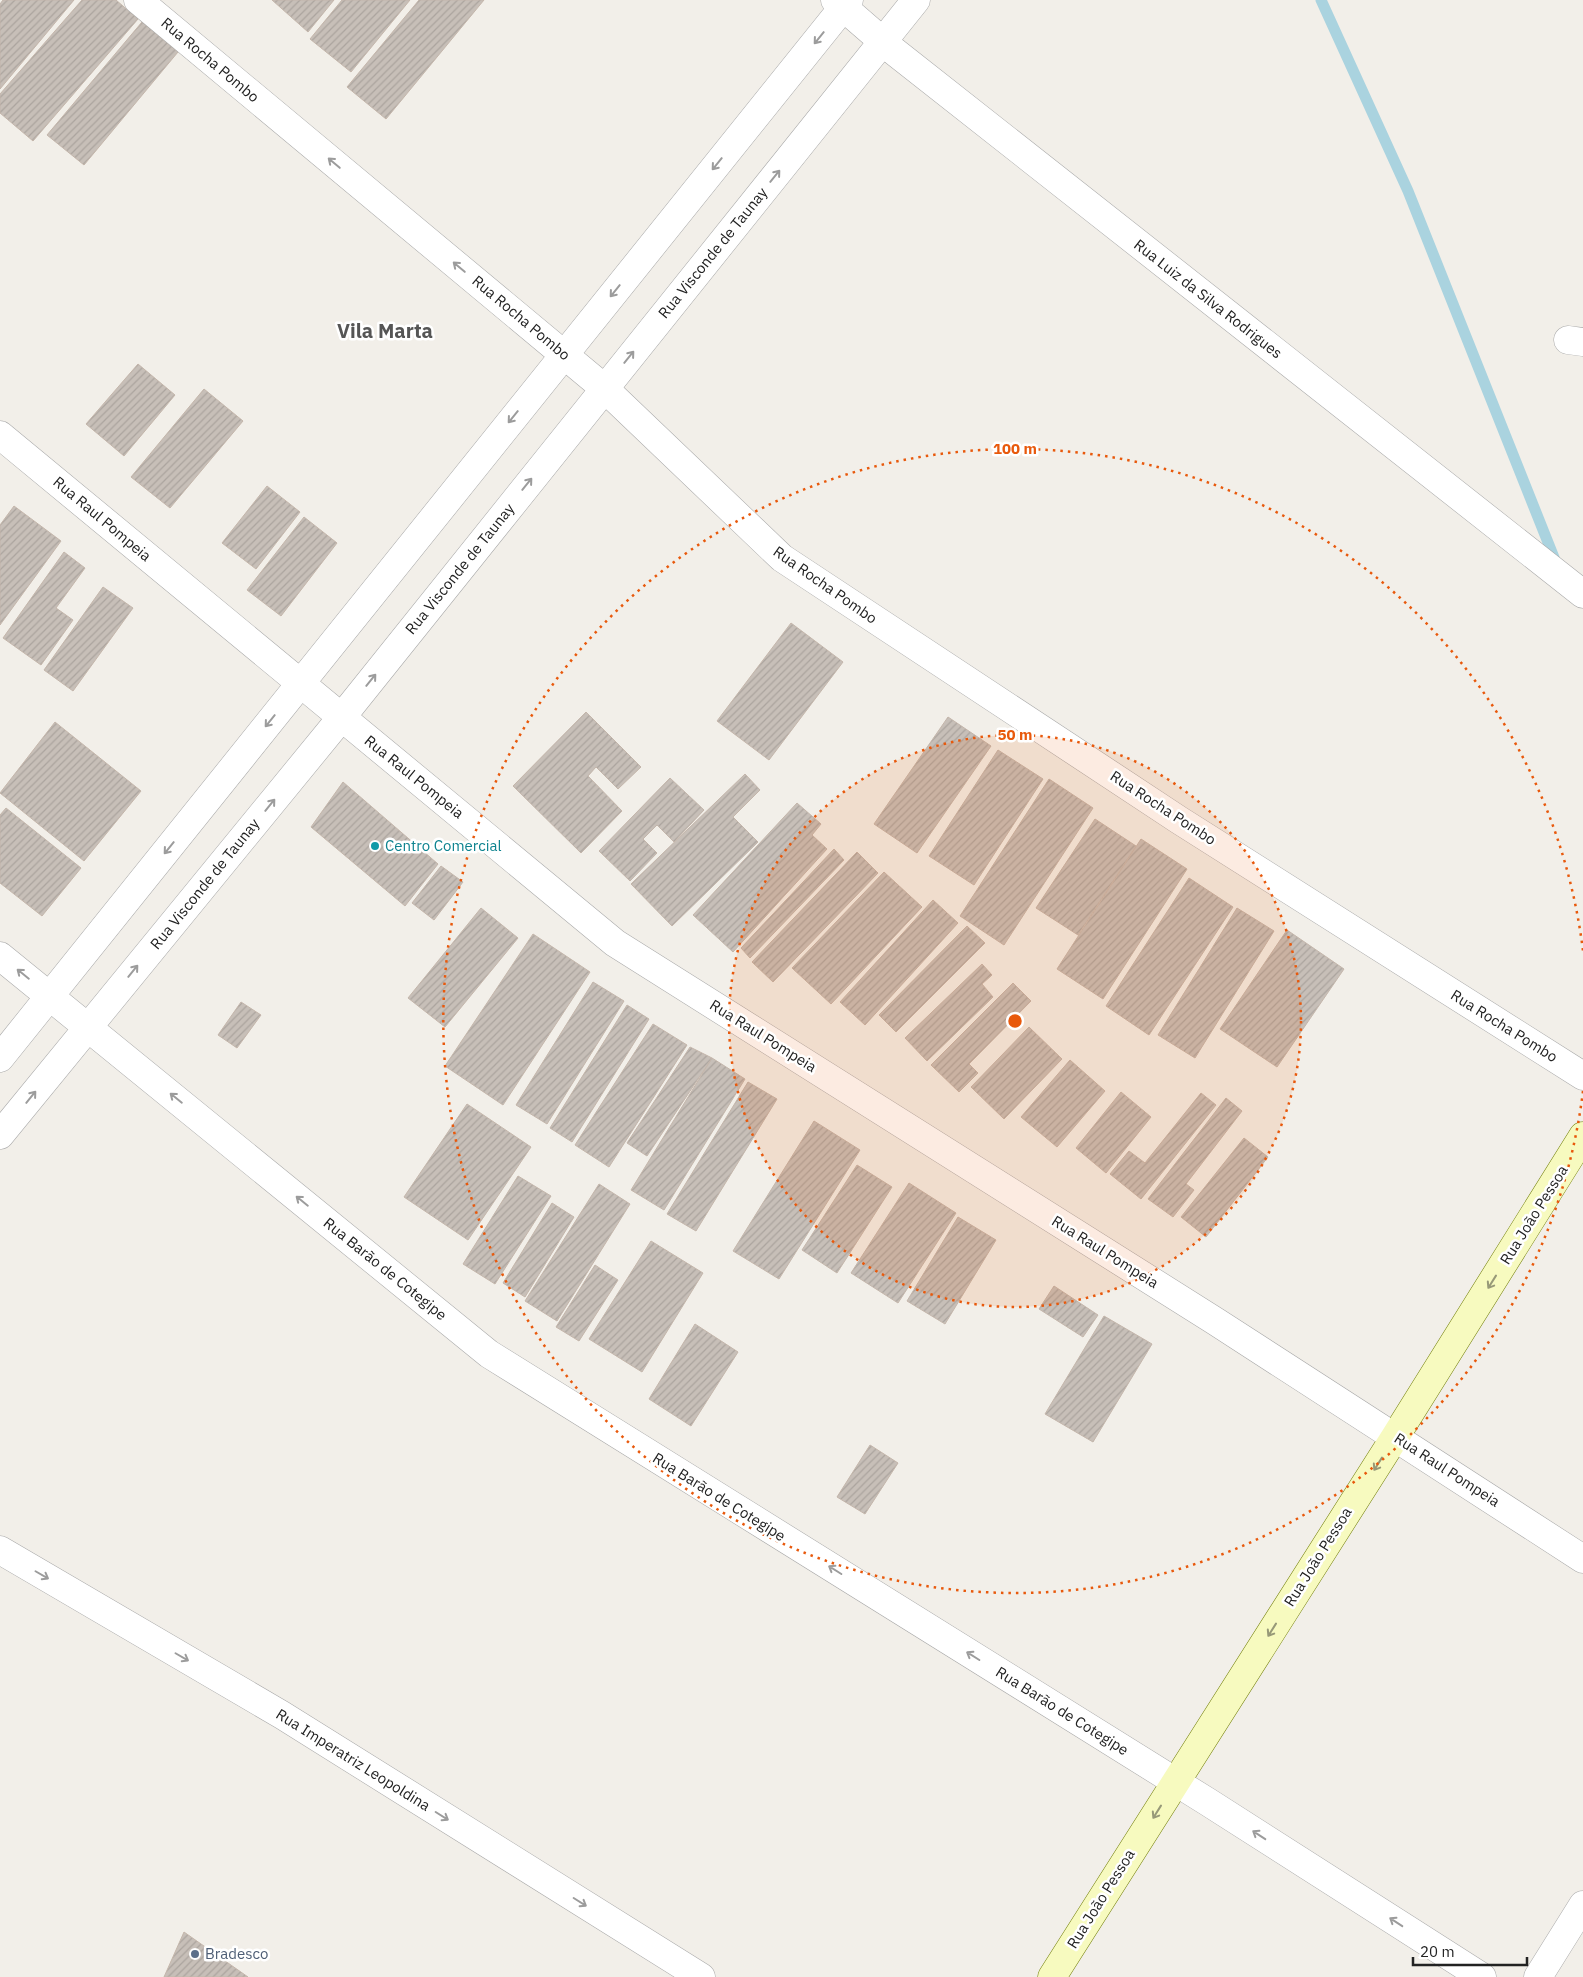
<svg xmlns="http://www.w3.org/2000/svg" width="1583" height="1977" viewBox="0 0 1583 1977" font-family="'IBM Plex Sans',sans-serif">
<defs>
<pattern id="building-hatch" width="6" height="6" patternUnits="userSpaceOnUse" patternTransform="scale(1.25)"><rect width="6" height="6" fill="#c7bfb8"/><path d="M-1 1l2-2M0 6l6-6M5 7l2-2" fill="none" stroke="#aba49e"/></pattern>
</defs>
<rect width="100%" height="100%" fill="#f2efe9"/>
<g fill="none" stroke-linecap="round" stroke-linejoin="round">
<path stroke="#aad3df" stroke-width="11" d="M 1321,0 L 1408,191 L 1557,565"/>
</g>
<path fill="url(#building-hatch)" stroke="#c4b6ab" d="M 3,0 L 74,0 L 0,89 L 0,4 Z
M 82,0 L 116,0 L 138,19 L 33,141 L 0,113 L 0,94 Z
M 272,0 L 334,0 L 308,32 Z
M 342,0 L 410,0 L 351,72 L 310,39 Z
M 419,0 L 484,0 L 386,119 L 347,87 Z
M 142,22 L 178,52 L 84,165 L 47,135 Z
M 138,364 L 175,395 L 124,456 L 86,424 Z
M 204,389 L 243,421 L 170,508 L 131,477 Z
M 267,486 L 300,512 L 256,569 L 222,543 Z
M 14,506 L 61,541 L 0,625 L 0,525 Z
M 304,517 L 337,543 L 281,616 L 247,590 Z
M 64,552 L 85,568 L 56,608 L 73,620 L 41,665 L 3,638 Z
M 103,587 L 133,608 L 73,691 L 44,670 Z
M 791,623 L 843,662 L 769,760 L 717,721 Z
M 586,712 L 641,767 L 618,789 L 596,767 L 588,776 L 622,811 L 581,853 L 513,786 Z
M 948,717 L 991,746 L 917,853 L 874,824 Z
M 55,722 L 141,791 L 84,861 L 0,793 Z
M 998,750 L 1043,779 L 974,885 L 929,856 Z
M 745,774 L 760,790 L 733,817 L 758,842 L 672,926 L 631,884 Z
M 670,778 L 704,810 L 674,842 L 657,825 L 643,839 L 657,853 L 630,881 L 599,851 Z
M 1049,779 L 1093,808 L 1004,945 L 960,916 Z
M 343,782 L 438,864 L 405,906 L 311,827 Z
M 797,803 L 821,824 L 812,835 L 827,849 L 733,952 L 693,915 Z
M 6,808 L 81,868 L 42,916 L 0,883 L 0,815 Z
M 1095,819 L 1136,846 L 1078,935 L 1036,908 Z
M 1141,839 L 1187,869 L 1103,999 L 1057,969 Z
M 834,849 L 844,860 L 750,958 L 741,948 Z
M 857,852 L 878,873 L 773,982 L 752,962 Z
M 441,866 L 463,882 L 434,920 L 412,903 Z
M 884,872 L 922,907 L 831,1004 L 792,968 Z
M 1189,878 L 1233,907 L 1149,1035 L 1106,1006 Z
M 933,900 L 958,923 L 865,1025 L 840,1002 Z
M 481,908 L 518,938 L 445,1027 L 408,998 Z
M 1237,908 L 1274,931 L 1195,1058 L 1158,1035 Z
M 967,926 L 985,943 L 896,1032 L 879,1015 Z
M 1287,930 L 1344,969 L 1277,1067 L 1220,1029 Z
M 533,934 L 590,972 L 503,1105 L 445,1066 Z
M 982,964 L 992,975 L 982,984 L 993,997 L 927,1061 L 905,1038 Z
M 593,982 L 624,1001 L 547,1124 L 516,1105 Z
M 1013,983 L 1031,1001 L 969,1064 L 978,1073 L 959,1092 L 931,1065 Z
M 241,1002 L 261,1015 L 237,1048 L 218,1035 Z
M 627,1005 L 649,1019 L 572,1142 L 550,1128 Z
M 653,1024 L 687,1045 L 609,1167 L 575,1145 Z
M 1029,1027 L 1062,1059 L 1004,1119 L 971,1087 Z
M 690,1047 L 712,1058 L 647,1156 L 627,1143 Z
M 712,1058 L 745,1079 L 664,1210 L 631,1190 Z
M 1070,1060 L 1105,1091 L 1057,1147 L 1021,1117 Z
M 748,1082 L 777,1099 L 696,1231 L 667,1214 Z
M 1121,1092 L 1151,1117 L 1106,1173 L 1076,1148 Z
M 1201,1093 L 1216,1105 L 1141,1199 L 1110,1174 L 1129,1151 L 1145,1163 Z
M 1226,1098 L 1242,1111 L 1186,1184 L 1194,1190 L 1173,1217 L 1148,1199 Z
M 467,1104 L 531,1147 L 468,1240 L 404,1197 Z
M 814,1121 L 860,1150 L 779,1279 L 733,1251 Z
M 1244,1138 L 1268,1157 L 1206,1237 L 1181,1217 Z
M 857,1165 L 892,1187 L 837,1273 L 802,1250 Z
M 518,1176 L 551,1196 L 495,1284 L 463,1264 Z
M 909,1183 L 956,1213 L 898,1303 L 851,1273 Z
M 599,1184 L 630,1204 L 557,1321 L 525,1301 Z
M 552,1203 L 574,1217 L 525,1297 L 503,1283 Z
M 958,1217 L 996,1240 L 945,1324 L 907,1301 Z
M 651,1241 L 703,1273 L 642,1372 L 589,1339 Z
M 595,1265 L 618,1280 L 579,1341 L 556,1327 Z
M 1054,1286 L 1098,1315 L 1083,1337 L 1039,1309 Z
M 1104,1316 L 1152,1344 L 1093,1442 L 1045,1414 Z
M 695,1324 L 738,1352 L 691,1426 L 649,1399 Z
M 870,1445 L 898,1463 L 865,1514 L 837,1497 Z
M 184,1932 L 248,1977 L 164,1977 Z"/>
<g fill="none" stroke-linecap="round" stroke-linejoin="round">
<g stroke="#a9a9a9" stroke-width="29">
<path id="street" d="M 138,0 L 604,388 L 782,558 L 1179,820 L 1583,1076
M 835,0 L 895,52 L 1583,594
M 1568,340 L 1583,342
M 0,435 L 615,943 L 1215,1321 L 1583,1559
M 0,956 L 489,1354 L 1208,1802 L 1482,1977
M 0,1058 L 849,0
M 0,1135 L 341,718 L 916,0
M 0,1550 L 282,1715 L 701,1977
M 1538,1977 L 1583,1905"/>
</g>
<g stroke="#707d05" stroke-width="29">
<path id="secondary" d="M 1052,1977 L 1395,1437 L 1583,1136"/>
</g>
<use href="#street" stroke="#fff" stroke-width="28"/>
<use href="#secondary" stroke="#f7fabf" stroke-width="28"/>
</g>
<defs><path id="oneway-shaft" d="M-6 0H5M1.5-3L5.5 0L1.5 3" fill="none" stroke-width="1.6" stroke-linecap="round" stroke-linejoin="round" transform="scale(1.25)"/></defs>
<g stroke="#9c9c9c">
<use href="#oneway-shaft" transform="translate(819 38) rotate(129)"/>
<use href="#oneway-shaft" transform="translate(334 163) rotate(-140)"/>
<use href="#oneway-shaft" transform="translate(717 164) rotate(129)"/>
<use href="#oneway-shaft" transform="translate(775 176) rotate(-51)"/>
<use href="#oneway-shaft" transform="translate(459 267) rotate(-140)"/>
<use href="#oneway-shaft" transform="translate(615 291) rotate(129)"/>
<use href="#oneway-shaft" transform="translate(629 357) rotate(-51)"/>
<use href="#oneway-shaft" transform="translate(513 417) rotate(129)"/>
<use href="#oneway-shaft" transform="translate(527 484) rotate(-51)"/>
<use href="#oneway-shaft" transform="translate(371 680) rotate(-51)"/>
<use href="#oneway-shaft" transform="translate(270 721) rotate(129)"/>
<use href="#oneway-shaft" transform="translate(270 805) rotate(-51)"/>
<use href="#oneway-shaft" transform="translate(169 848) rotate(129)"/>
<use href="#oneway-shaft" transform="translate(133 971) rotate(-51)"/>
<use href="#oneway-shaft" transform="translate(23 974) rotate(-141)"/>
<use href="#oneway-shaft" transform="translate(31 1097) rotate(-51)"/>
<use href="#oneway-shaft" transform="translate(176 1098) rotate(-141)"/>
<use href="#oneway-shaft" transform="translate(302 1201) rotate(-141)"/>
<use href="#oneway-shaft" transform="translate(835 1570) rotate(-148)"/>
<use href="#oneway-shaft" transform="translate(42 1575) rotate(30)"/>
<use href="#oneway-shaft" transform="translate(973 1656) rotate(-148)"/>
<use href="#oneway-shaft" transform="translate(182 1657) rotate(30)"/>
<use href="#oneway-shaft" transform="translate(442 1816) rotate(32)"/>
<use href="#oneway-shaft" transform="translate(1259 1835) rotate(-147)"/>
<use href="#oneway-shaft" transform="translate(580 1902) rotate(32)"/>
<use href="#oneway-shaft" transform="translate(1396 1922) rotate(-147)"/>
</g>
<g stroke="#979978">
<use href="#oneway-shaft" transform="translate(1492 1282) rotate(122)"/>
<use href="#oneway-shaft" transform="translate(1378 1464) rotate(122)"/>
<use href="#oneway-shaft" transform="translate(1272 1630) rotate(122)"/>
<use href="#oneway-shaft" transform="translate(1157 1812) rotate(122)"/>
</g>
<circle cx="1015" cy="1021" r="286" fill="#e8590c" fill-opacity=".12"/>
<g fill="none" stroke="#e8590c" stroke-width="2.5" stroke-dasharray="2.5 5">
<circle cx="1015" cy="1021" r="286"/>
<path d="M1583 1091A572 572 0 1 1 1583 951"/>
</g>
<circle fill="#0f9aa8" stroke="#fff" stroke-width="2" cx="375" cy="846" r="5"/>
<circle fill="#5c6f8a" stroke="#fff" stroke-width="2" cx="195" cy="1954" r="5"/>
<g text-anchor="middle" stroke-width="5" stroke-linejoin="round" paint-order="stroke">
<g font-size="15" fill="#222" stroke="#fff">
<text transform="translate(210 60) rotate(40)" y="5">Rua Rocha Pombo</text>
<text transform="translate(713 253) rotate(-51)" y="5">Rua Visconde de Taunay</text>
<text transform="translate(1208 299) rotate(38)" y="5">Rua Luiz da Silva Rodrigues</text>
<text transform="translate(521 318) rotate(40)" y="5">Rua Rocha Pombo</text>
<text transform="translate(102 519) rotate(40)" y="5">Rua Raul Pompeia</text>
<text transform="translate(460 569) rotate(-51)" y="5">Rua Visconde de Taunay</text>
<text transform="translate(825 585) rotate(35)" y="5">Rua Rocha Pombo</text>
<text transform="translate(414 777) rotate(39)" y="5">Rua Raul Pompeia</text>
<text transform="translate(1163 808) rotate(33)" y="5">Rua Rocha Pombo</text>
<text transform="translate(205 884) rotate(-51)" y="5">Rua Visconde de Taunay</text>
<text transform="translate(1504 1026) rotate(32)" y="5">Rua Rocha Pombo</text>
<text transform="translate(763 1036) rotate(32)" y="5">Rua Raul Pompeia</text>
<text transform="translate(1534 1215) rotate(-58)" y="5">Rua João Pessoa</text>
<text transform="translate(1105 1252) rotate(32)" y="5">Rua Raul Pompeia</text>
<text transform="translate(385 1269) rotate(39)" y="5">Rua Barão de Cotegipe</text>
<text transform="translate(1447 1470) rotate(33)" y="5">Rua Raul Pompeia</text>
<text transform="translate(719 1497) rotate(32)" y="5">Rua Barão de Cotegipe</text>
<text transform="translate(1318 1557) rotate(-58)" y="5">Rua João Pessoa</text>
<text transform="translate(1062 1711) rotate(32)" y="5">Rua Barão de Cotegipe</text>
<text transform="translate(353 1760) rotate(32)" y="5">Rua Imperatriz Leopoldina</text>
<text transform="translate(1101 1899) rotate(-58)" y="5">Rua João Pessoa</text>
</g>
<g font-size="15" fill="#0d838f" stroke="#fff" text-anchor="start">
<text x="385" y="851">Centro Comercial</text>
</g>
<g font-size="15" fill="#4e5e75" stroke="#fff" text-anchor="start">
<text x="205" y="1959">Bradesco</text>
</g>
<g font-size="20" font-weight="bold" fill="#555" stroke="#fff">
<text x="385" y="338">Vila Marta</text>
</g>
</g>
<circle cx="1015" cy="1021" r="8" fill="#e8590c" stroke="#fff" stroke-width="2.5"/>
<g font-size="15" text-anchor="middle" font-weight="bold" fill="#e8590c" stroke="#fff" stroke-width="5" stroke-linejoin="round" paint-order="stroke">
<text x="1015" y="454">100 m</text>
<text x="1015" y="740">50 m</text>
</g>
<path d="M1413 1957v8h114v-8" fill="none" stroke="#222222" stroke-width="2.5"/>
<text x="1420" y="1957" font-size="15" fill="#222222" stroke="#ffffff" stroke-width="4" paint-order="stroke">20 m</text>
</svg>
